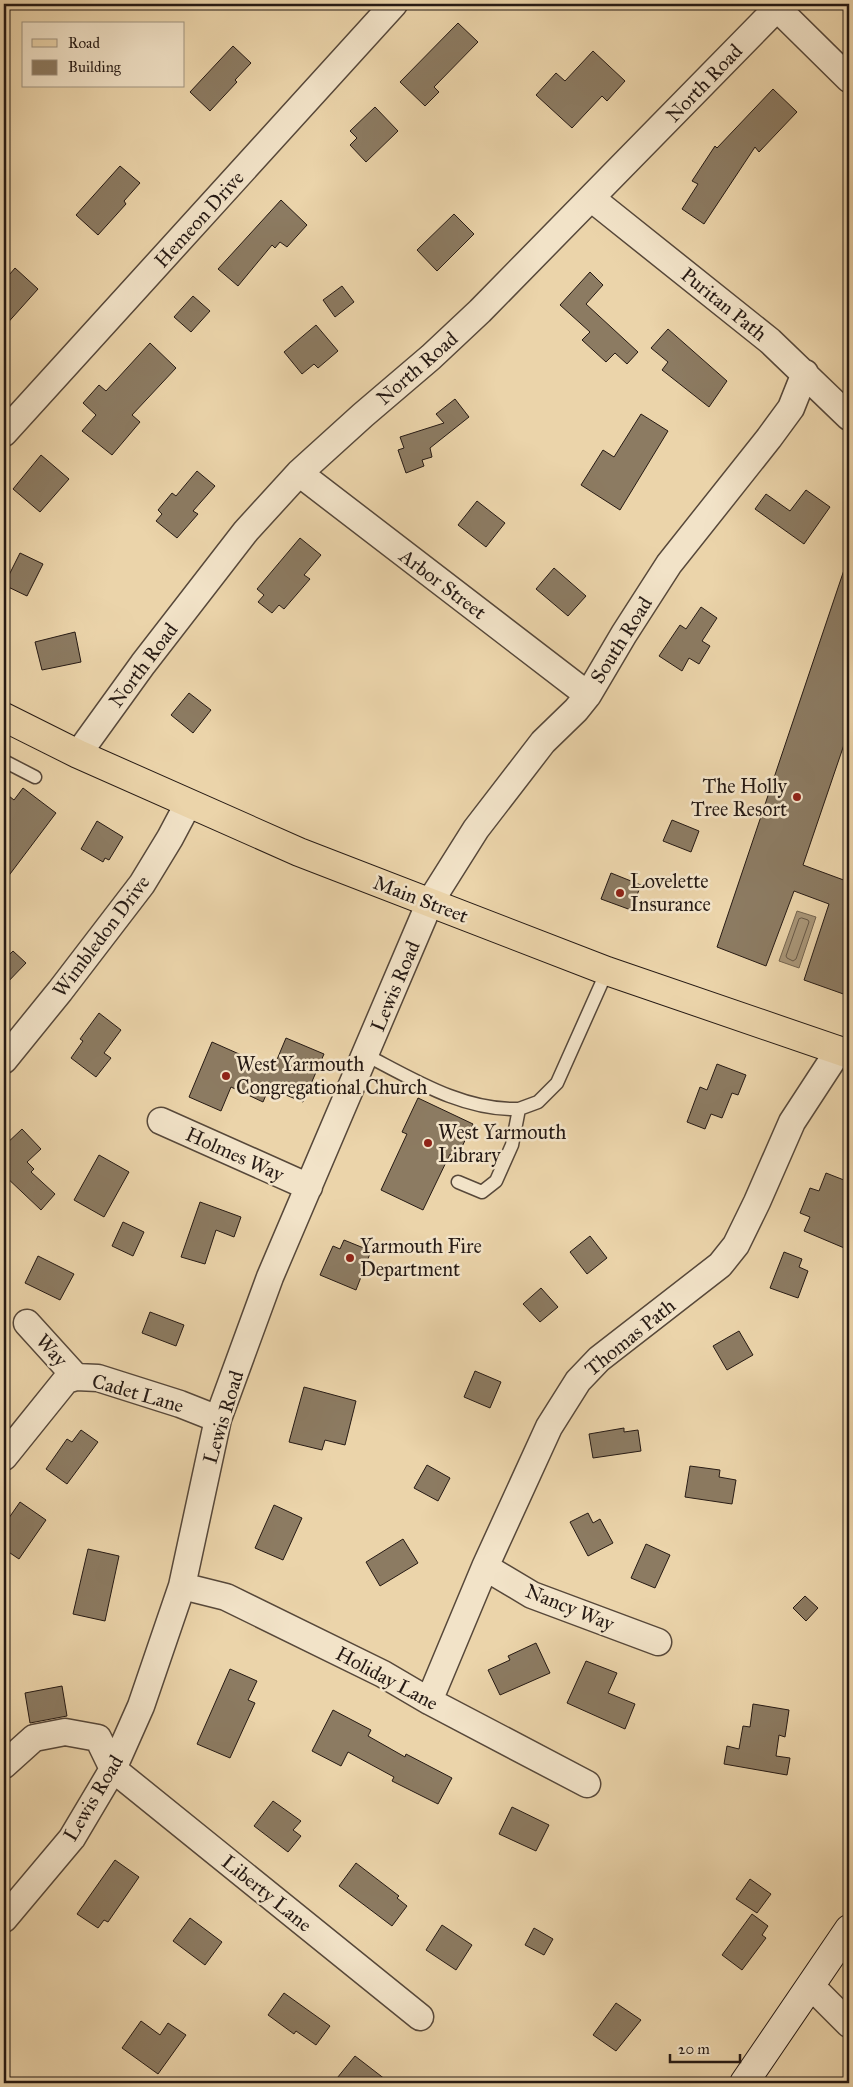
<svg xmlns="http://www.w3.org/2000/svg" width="853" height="2087" viewBox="0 0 853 2087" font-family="'IM FELL Great Primer',serif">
<rect width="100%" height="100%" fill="#ebd4aa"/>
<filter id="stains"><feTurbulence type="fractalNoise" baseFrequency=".004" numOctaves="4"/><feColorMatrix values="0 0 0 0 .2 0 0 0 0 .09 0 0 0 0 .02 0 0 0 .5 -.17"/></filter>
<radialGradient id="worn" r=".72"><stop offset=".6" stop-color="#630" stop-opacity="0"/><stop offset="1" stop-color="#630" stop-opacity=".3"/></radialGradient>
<path fill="#a89577" stroke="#74644f" d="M 797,911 L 816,917 L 799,968 L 779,961 Z"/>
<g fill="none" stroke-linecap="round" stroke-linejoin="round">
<path stroke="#675846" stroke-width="1" d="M 802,918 L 808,920 L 809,922 L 796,959 L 793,961 L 787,958 L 786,956 L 799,919 Z"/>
</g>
<path fill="#8c7b62" stroke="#261a14" d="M 458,23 L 478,42 L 434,87 L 439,92 L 425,106 L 400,82 Z
M 233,46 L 251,63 L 235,80 L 237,82 L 210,111 L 190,92 Z
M 593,51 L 625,81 L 607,101 L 602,96 L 572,128 L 536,95 L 556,73 L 565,81 Z
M 773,89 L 797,112 L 759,152 L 755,147 L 704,224 L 682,209 L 698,184 L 692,181 L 715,146 L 717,148 Z
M 375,107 L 398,131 L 366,162 L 350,145 L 357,138 L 350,131 Z
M 120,166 L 140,183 L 124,201 L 126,204 L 98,235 L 76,215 Z
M 281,200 L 307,225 L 287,247 L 280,242 L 275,248 L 272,245 L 238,286 L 218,269 Z
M 454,214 L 474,234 L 437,271 L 417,250 Z
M 15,268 L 38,289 L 4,327 L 4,281 Z
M 590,272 L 603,285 L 586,304 L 638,352 L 627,364 L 615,353 L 606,362 L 582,340 L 590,332 L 560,305 Z
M 342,286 L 354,302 L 335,317 L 323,300 Z
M 193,296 L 210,311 L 191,332 L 174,317 Z
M 316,325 L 338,351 L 318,368 L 314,364 L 302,374 L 284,352 Z
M 668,329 L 727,381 L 709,407 L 662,370 L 668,362 L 651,348 Z
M 150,343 L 176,368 L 132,415 L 140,422 L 112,455 L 82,431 L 96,415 L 83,403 L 99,385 L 106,391 Z
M 455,399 L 469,417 L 430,448 L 432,457 L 422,460 L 424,466 L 406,473 L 398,450 L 404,448 L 400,437 L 444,423 L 436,414 Z
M 641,414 L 668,431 L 620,510 L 581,485 L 603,450 L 614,457 Z
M 41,455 L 69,479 L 40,512 L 13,489 Z
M 197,471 L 215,486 L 193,511 L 198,514 L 177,538 L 156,521 L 162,514 L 158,510 L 172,493 L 176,496 Z
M 806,490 L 830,507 L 804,544 L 755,509 L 766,494 L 790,511 Z
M 477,501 L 505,523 L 486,547 L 458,525 Z
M 300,538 L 321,555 L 304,575 L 310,579 L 284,609 L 279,605 L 272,613 L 258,602 L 264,595 L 257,589 Z
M 20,553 L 43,564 L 27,596 L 4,585 Z
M 846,564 L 849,565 L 849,730 L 803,865 L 849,882 L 849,996 L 804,980 L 829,904 L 794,891 L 766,966 L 717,947 Z
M 554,568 L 586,596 L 568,616 L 536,589 Z
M 701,607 L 717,618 L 702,641 L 710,646 L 699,664 L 689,658 L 682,671 L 659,656 L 680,625 L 686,629 Z
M 75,632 L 81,662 L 42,670 L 35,642 Z
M 189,693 L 211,710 L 193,733 L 171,715 Z
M 23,788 L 56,813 L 4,882 L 4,792 L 14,800 Z
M 672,820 L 699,831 L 691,852 L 663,841 Z
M 97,821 L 123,837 L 109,860 L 105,858 L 103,862 L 81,849 Z
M 611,873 L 641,885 L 631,910 L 601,899 Z
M 13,951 L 26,963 L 4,986 L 4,960 Z
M 99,1013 L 121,1030 L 104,1053 L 111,1058 L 96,1077 L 71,1058 L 83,1041 L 80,1039 Z
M 286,1038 L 324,1054 L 303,1102 L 269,1088 L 263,1102 L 231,1087 L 221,1111 L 189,1097 L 212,1042 L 273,1069 Z
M 717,1064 L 746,1075 L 738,1095 L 732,1093 L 722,1118 L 711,1114 L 705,1129 L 687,1122 L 700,1087 L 707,1090 Z
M 418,1098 L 473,1124 L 457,1157 L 450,1154 L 423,1210 L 381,1190 L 407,1134 L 402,1132 Z
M 22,1129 L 41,1149 L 27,1162 L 34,1169 L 31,1172 L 55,1194 L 41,1210 L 4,1175 L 4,1146 Z
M 99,1155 L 129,1172 L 104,1217 L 74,1200 Z
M 826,1173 L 849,1182 L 849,1250 L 804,1231 L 810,1217 L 800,1213 L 810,1188 L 819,1191 Z
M 200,1202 L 241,1217 L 234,1237 L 216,1230 L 205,1264 L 181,1257 Z
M 123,1222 L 144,1232 L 133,1256 L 112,1246 Z
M 590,1236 L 607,1258 L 587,1274 L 570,1252 Z
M 344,1240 L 371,1251 L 356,1290 L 320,1275 L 333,1246 L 340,1249 Z
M 784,1252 L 802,1259 L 799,1267 L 808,1271 L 798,1298 L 770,1288 Z
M 38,1256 L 74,1274 L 60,1300 L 25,1283 Z
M 541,1288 L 558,1307 L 540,1322 L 523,1304 Z
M 150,1312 L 184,1325 L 176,1346 L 142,1333 Z
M 739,1331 L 753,1355 L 727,1370 L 713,1346 Z
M 475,1371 L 501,1382 L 490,1408 L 464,1397 Z
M 304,1387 L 356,1401 L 345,1445 L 325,1440 L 322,1450 L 289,1442 Z
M 624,1428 L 624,1432 L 638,1430 L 641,1451 L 593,1458 L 589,1434 Z
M 81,1430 L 98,1442 L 67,1484 L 46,1469 L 67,1439 L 72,1442 Z
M 427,1465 L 450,1478 L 438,1501 L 414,1488 Z
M 690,1466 L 720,1470 L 719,1477 L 736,1480 L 732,1504 L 685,1497 Z
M 20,1502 L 46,1520 L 19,1559 L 4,1549 L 4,1525 Z
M 274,1505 L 302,1518 L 283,1560 L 255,1548 Z
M 588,1513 L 593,1523 L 600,1519 L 613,1543 L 588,1556 L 570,1522 Z
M 403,1539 L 418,1563 L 380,1586 L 366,1562 Z
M 646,1544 L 670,1555 L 655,1588 L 631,1578 Z
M 88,1549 L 119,1556 L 105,1621 L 73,1614 Z
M 805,1596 L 818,1608 L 806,1621 L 793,1608 Z
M 536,1643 L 550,1673 L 500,1695 L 488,1670 L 510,1660 L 508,1656 Z
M 586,1661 L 617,1673 L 608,1693 L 635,1704 L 625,1729 L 567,1703 Z
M 230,1669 L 257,1681 L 248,1700 L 255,1703 L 230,1758 L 197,1744 Z
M 62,1686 L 67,1716 L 30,1723 L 25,1693 Z
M 753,1704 L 789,1710 L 785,1737 L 779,1735 L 776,1756 L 790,1758 L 787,1775 L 724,1764 L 727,1746 L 739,1749 L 743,1726 L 750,1727 Z
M 333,1710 L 371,1730 L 368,1736 L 405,1757 L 406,1754 L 452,1778 L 438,1804 L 392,1781 L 394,1777 L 348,1752 L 341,1766 L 312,1751 Z
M 273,1801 L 301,1821 L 293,1830 L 301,1836 L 288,1852 L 254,1826 Z
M 512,1807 L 549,1825 L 536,1851 L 499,1834 Z
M 115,1860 L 139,1877 L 108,1922 L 104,1920 L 98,1928 L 77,1914 Z
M 356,1863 L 399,1896 L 397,1898 L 407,1906 L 392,1926 L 339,1886 Z
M 750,1879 L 771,1894 L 757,1913 L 736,1899 Z
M 752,1914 L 768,1926 L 762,1935 L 766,1938 L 742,1970 L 722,1955 Z
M 190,1918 L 222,1942 L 205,1965 L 173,1941 Z
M 442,1925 L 472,1945 L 456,1970 L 426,1950 Z
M 534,1928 L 553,1939 L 544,1955 L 525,1945 Z
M 284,1993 L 330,2026 L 316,2045 L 296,2031 L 294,2034 L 268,2015 Z
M 616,2003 L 641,2020 L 616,2051 L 593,2035 Z
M 141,2021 L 160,2035 L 168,2023 L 186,2035 L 158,2074 L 122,2048 Z
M 355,2056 L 390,2083 L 333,2083 Z"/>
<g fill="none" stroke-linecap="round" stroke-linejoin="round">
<g stroke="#57483a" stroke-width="15">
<path id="lane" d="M 4,761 L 35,777
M 366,1055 C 414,1080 464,1111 519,1109 L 512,1145 L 496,1181 L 482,1192 L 458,1182
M 519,1109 L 538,1102 L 557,1083 L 607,971"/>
</g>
<g stroke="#57483a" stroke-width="29">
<path id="street" d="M 777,8 L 849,79
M 591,198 L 770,341 L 849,417
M 4,433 L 394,4
M 299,473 L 588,695
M 78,754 L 143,664 L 246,531 L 299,473 L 363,415 L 431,357 L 480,311 L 781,4
M 4,1060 L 60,991 L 142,884 L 170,838 L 188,804
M 161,1121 L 309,1187
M 27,1323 L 76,1377
M 4,1457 L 66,1380 L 76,1377 L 98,1378 L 180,1404 L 218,1419
M 485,1567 L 532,1595 L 658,1642
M 182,1586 L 226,1597 L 383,1674 L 429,1701 L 587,1784
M 429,1701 L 485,1567 L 549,1427 L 578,1381 L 599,1359 L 720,1265 L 736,1245 L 757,1202 L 792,1122 L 839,1050
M 4,1765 L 34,1738 L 65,1732 L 98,1738 L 113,1769 L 420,2017
M 4,1919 L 72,1838 L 113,1769 L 141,1706 L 182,1586 L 218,1419 L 270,1277 L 430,902 L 476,829 L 543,742 L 576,710 L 588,695 L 624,634 L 669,564 L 769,438 L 791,408 L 805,373
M 811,1986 L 849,2024"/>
</g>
<g stroke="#261a14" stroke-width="30">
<path id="secondary" d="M 744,2083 L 849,1929"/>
</g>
<g stroke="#261a14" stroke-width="30">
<path id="primary" d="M 4,717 L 78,754 L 299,852 L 607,971 L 849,1054"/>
</g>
<use href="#lane" stroke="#f2e3c8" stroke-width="12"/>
<use href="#street" stroke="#f2e3c8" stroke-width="26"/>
<use href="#secondary" stroke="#f2e3c8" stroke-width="28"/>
<use href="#primary" stroke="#ebd4aa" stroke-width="28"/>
</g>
<g fill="#8f2418" stroke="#f2e3c8" stroke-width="2">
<circle cx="797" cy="797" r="5"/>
<circle cx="620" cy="893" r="5"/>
<circle cx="226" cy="1076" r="5"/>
<circle cx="428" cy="1143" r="5"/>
<circle cx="350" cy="1258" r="5"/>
</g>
<g text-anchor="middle" stroke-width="5" stroke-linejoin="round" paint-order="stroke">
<g font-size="20" fill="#261a14" stroke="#f2e3c8">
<text transform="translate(704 83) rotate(-46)" y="7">North Road</text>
<text transform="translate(199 219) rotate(-48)" y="7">Hemeon Drive</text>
<text transform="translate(724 304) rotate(39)" y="7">Puritan Path</text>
<text transform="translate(417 368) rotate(-41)" y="7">North Road</text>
<text transform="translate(443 584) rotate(37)" y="7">Arbor Street</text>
<text transform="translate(621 640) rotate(-58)" y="7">South Road</text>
<text transform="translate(143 665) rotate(-53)" y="7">North Road</text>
<text transform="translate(421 899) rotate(21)" y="7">Main Street</text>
<text transform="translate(101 936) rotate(-53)" y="7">Wimbledon Drive</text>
<text transform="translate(395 986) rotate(-67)" y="7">Lewis Road</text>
<text transform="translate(235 1154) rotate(24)" y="7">Holmes Way</text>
<text transform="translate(630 1337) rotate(-39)" y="7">Thomas Path</text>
<text transform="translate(52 1350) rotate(48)" y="7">Way</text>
<text transform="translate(138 1393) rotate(16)" y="7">Cadet Lane</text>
<text transform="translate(223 1417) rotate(-73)" y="7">Lewis Road</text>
<text transform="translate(570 1607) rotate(22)" y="7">Nancy Way</text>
<text transform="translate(387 1678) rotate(28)" y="7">Holiday Lane</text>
<text transform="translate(93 1798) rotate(-59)" y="7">Lewis Road</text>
<text transform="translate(267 1893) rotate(39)" y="7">Liberty Lane</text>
</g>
<g font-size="20" fill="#261a14" stroke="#f2e3c8" text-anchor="start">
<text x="787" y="793" text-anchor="end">The Holly<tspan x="787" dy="23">Tree Resort</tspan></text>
<text x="630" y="888">Lovelette<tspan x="630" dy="23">Insurance</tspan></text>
<text x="236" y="1071">West Yarmouth<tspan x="236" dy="23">Congregational Church</tspan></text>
<text x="438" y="1139">West Yarmouth<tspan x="438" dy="23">Library</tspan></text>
<text x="360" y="1253">Yarmouth Fire<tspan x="360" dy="23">Department</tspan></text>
</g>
</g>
<rect width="853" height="2087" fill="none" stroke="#ebd4aa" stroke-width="20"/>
<rect x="5" y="5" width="843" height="2077" fill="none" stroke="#261a14" stroke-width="2.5"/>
<rect x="10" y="10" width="833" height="2067" fill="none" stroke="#261a14"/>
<rect x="22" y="22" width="162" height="65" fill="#f2e3c8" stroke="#a09380"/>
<rect x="32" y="39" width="25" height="8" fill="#ebd4aa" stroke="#a09380"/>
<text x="68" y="48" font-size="15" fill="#261a14">Road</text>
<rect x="32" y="60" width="25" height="15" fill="#8c7b62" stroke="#a09380"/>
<text x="68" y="72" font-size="15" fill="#261a14">Building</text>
<path d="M670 2054v8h70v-8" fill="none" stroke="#261a14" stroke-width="2.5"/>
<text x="678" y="2054" font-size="15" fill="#261a14" stroke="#f2e3c8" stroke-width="4" paint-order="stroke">20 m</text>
<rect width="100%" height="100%" filter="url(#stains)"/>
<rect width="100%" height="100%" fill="url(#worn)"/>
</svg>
